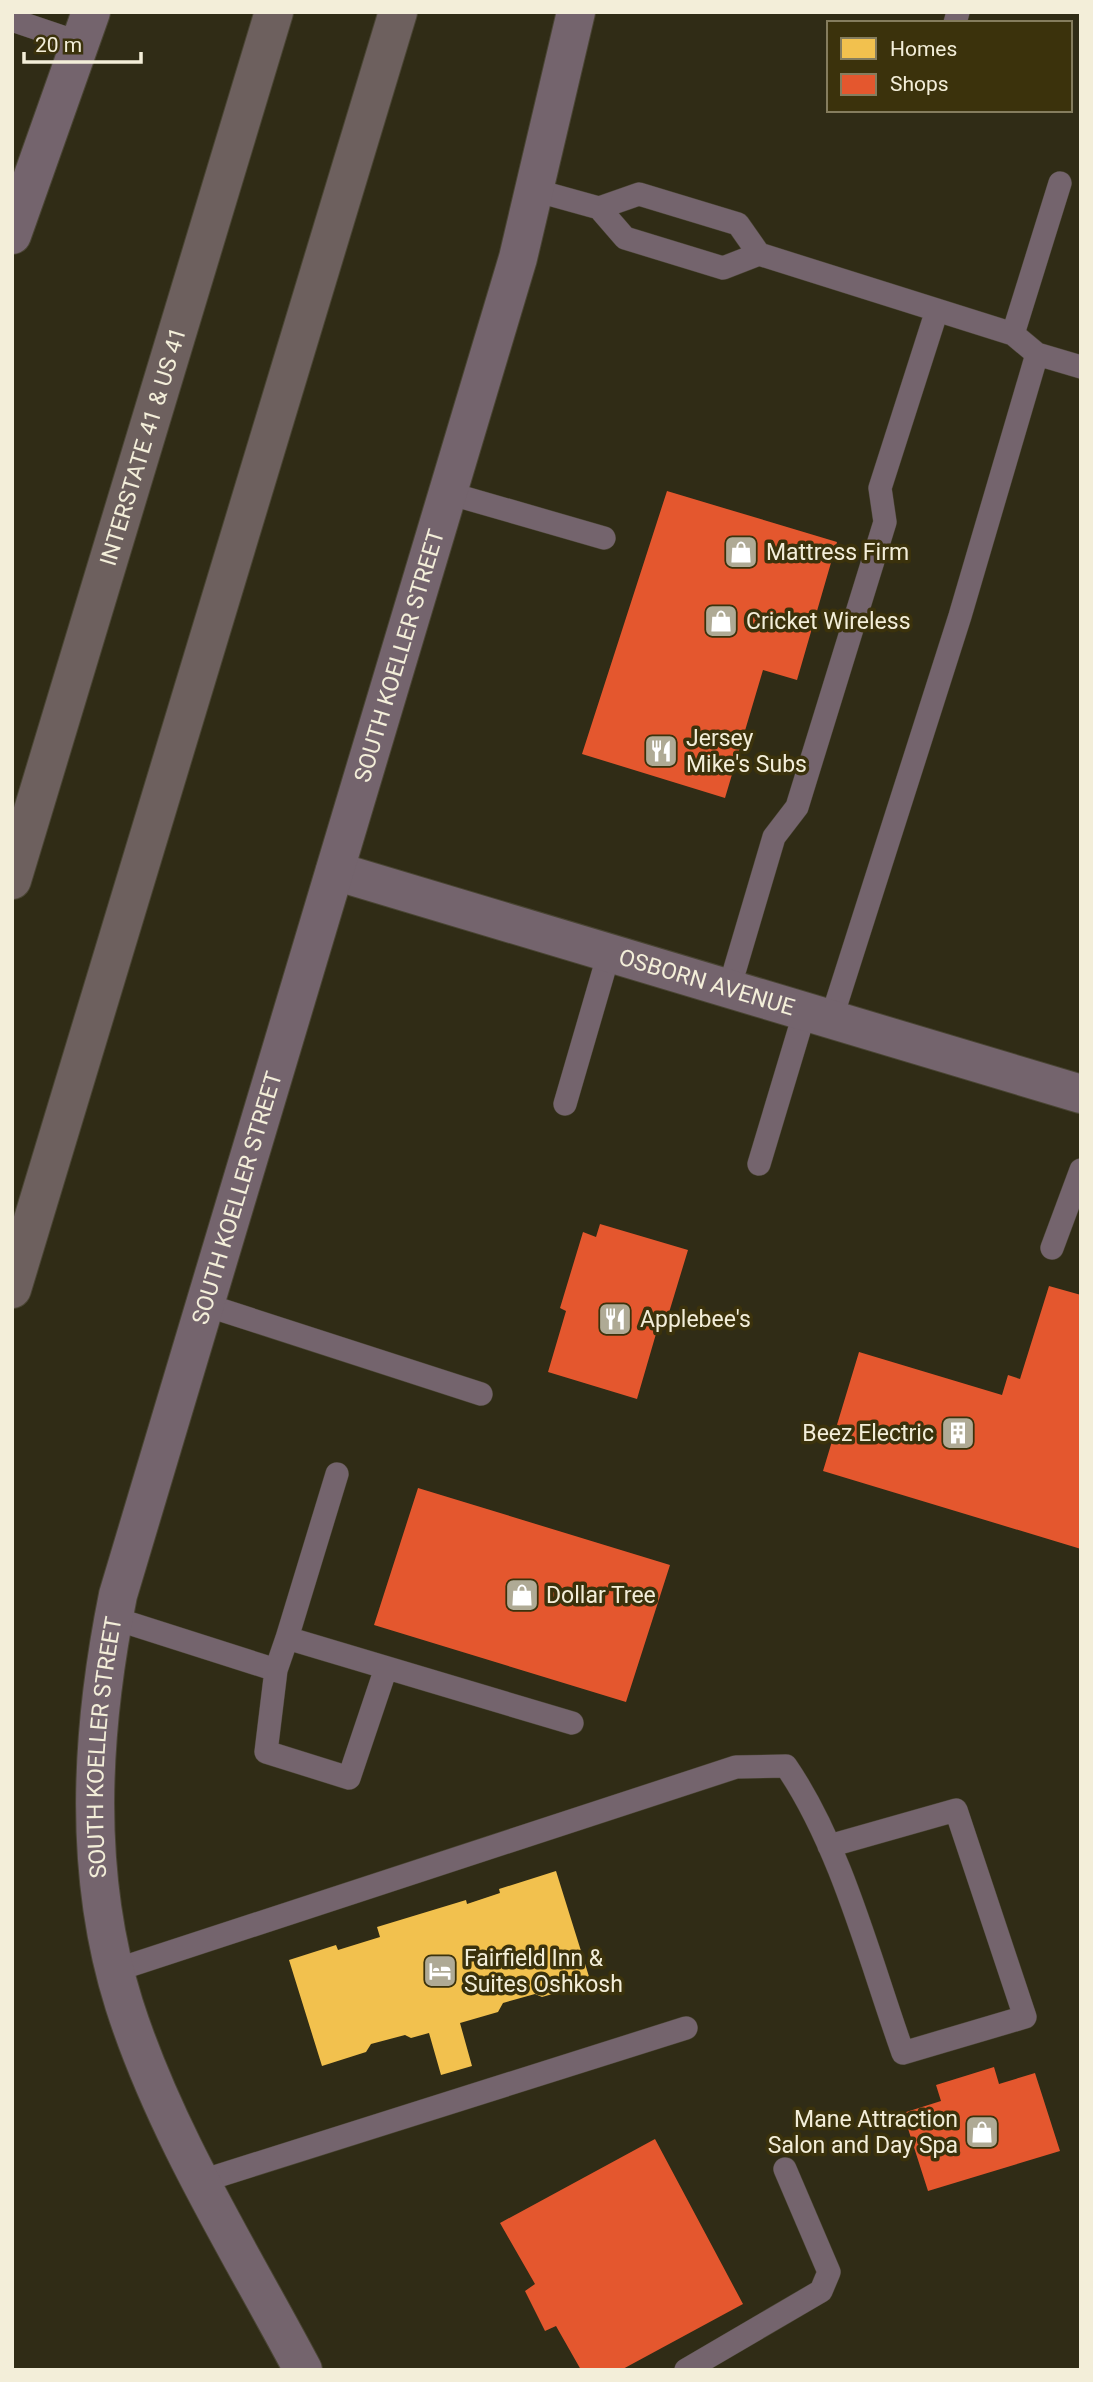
<svg xmlns="http://www.w3.org/2000/svg" width="1093" height="2382" viewBox="0 0 1093 2382" font-family="Roboto,sans-serif">
<rect width="100%" height="100%" fill="#302c16"/>
<path fill="#f2c14e" d="M 556,1871 L 591,1983 L 542,1997 L 535,1994 L 503,2003 L 498,2012 L 460,2023 L 472,2066 L 441,2075 L 429,2033 L 411,2038 L 405,2035 L 371,2044 L 366,2052 L 322,2066 L 289,1960 L 336,1945 L 338,1950 L 380,1937 L 377,1927 L 466,1900 L 467,1904 L 500,1893 L 499,1889 Z"/>
<path fill="#e4572e" d="M 667,491 L 837,542 L 797,680 L 763,670 L 725,798 L 582,754 Z
M 600,1224 L 688,1250 L 664,1329 L 658,1327 L 637,1399 L 548,1372 L 566,1311 L 560,1308 L 583,1232 L 596,1237 Z
M 1049,1286 L 1081,1295 L 1081,1549 L 823,1471 L 859,1352 L 1002,1395 L 1008,1375 L 1020,1379 Z
M 418,1488 L 670,1565 L 626,1702 L 374,1625 Z
M 994,2067 L 999,2084 L 1035,2073 L 1060,2151 L 928,2191 L 903,2113 L 941,2101 L 936,2085 Z
M 655,2139 L 743,2304 L 621,2370 L 581,2370 L 556,2326 L 545,2331 L 525,2291 L 535,2284 L 500,2223 Z"/>
<g fill="none" stroke-linecap="round" stroke-linejoin="round">
<g stroke="#4a4534" stroke-width="24">
<path id="service" d="M 12,20 L 80,43
M 955,23 L 958,12
M 534,190 L 599,208 L 625,238 L 723,268 L 759,254 L 738,224 L 639,194 L 599,208
M 759,254 L 1013,334 L 1037,354 L 1081,367
M 1013,334 L 1060,183
M 448,493 L 604,538
M 729,989 L 774,837 L 797,807 L 885,522 L 880,488 L 937,310
M 831,1020 L 960,616 L 1037,354
M 565,1104 L 609,953
M 759,1164 L 805,1011
M 1052,1248 L 1081,1170
M 206,1305 L 481,1394
M 113,1618 L 276,1670 L 287,1638 L 572,1723
M 287,1638 L 337,1474
M 276,1670 L 266,1752 L 349,1778 L 386,1668
M 116,1970 L 736,1767 L 786,1766 C 841,1846 870,1961 903,2053 L 1025,2017 L 956,1810 L 829,1846
M 202,2181 L 686,2028
M 686,2370 L 821,2291 L 829,2272 L 785,2169"/>
</g>
<g stroke="#4a4534" stroke-width="40">
<g id="minor">
<path id="s1" d="M 335,871 L 1081,1094"/>
</g>
</g>
<g stroke="#4a4534" stroke-width="40">
<g id="tertiary">
<path d="M 12,235 L 91,12"/>
<path id="s2" d="M 303,2370 C 240,2251 165,2133 124,2004 C 82,1871 91,1729 118,1595 L 518,258 L 576,12"/>
</g>
</g>
<g stroke="#4a4534" stroke-width="40">
<g id="motorway">
<path id="s3" d="M 12,880 L 274,12"/>
<path d="M 12,1289 L 398,12"/>
</g>
</g>
<use href="#service" stroke="#74646d" stroke-width="23"/>
<use href="#minor" stroke="#74646d" stroke-width="38"/>
<use href="#tertiary" stroke="#74646d" stroke-width="38"/>
<use href="#motorway" stroke="#6d605e" stroke-width="38"/>
</g>
<defs>
<g id="shop-square" transform="scale(1.75)"><rect x="-9" y="-9" width="18" height="18" rx="4" fill="#afaa95" stroke="#3b320c"/><path d="M-5-2.5h2.3a2.7 3.5 0 0 1 5.4 0H5L5.5 6h-11ZM-1.5-2.5h3a1.5 2.3 0 0 0-3 0Z" fill="#fff"/></g>
<g id="restaurant-square" transform="scale(1.75)"><rect x="-9" y="-9" width="18" height="18" rx="4" fill="#afaa95" stroke="#3b320c"/><path d="M-5-6h1v4h1v-4h1v4h1v-4h1v5L-1.5 .5V6h-2V.5L-5-1ZM5-6V6H3V1.5H1.5Q1.5-4 5-6Z" fill="#fff"/></g>
<g id="building-square" transform="scale(1.75)"><rect x="-9" y="-9" width="18" height="18" rx="4" fill="#afaa95" stroke="#3b320c"/><path d="M-4-6H4V6H1V3H-1V6H-4ZM-2.5-4.3h1.7v1.8h-1.7ZM.8-4.3h1.7v1.8H.8ZM-2.5-1h1.7V.8h-1.7ZM.8-1h1.7V.8H.8Z" fill="#fff"/></g>
<g id="hotel-square" transform="scale(1.75)"><rect x="-9" y="-9" width="18" height="18" rx="4" fill="#afaa95" stroke="#3b320c"/><path d="M-6-4.5h1.5V1H6V5H4.5V3h-9V5H-6ZM-4 0a1.8 1.8 0 1 1 3.6 0ZM.5 0V-2.5h3Q6-2.5 6 0Z" fill="#fff"/></g>
</defs>
<g fill-rule="evenodd">
<use href="#shop-square" x="741" y="552"/>
<use href="#shop-square" x="721" y="621"/>
<use href="#restaurant-square" x="661" y="751"/>
<use href="#restaurant-square" x="615" y="1319"/>
<use href="#building-square" x="958" y="1433"/>
<use href="#shop-square" x="522" y="1595"/>
<use href="#hotel-square" x="440" y="1971"/>
<use href="#shop-square" x="982" y="2132"/>
</g>
<g text-anchor="middle" stroke-width="7" stroke-linejoin="round" paint-order="stroke">
<g font-size="23" fill="#f3eed9" stroke="#3b320c">
<text dy="8" stroke="none"><textPath href="#s3" startOffset="453">INTERSTATE 41 &amp; US 41</textPath></text>
<text dy="8" stroke="none"><textPath href="#s2" startOffset="1802">SOUTH KOELLER STREET</textPath></text>
<text dy="8" stroke="none"><textPath href="#s1" startOffset="388">OSBORN AVENUE</textPath></text>
<text dy="8" stroke="none"><textPath href="#s2" startOffset="1236">SOUTH KOELLER STREET</textPath></text>
<text dy="8" stroke="none"><textPath href="#s2" startOffset="668">SOUTH KOELLER STREET</textPath></text>
</g>
<g font-size="23" fill="#f3eed9" stroke="#3b320c" text-anchor="start">
<text x="766" y="560">Mattress Firm</text>
<text x="746" y="629">Cricket Wireless</text>
<text x="686" y="746">Jersey<tspan x="686" dy="26">Mike's Subs</tspan></text>
<text x="640" y="1327">Applebee's</text>
<text x="934" y="1441" text-anchor="end">Beez Electric</text>
<text x="546" y="1603">Dollar Tree</text>
<text x="464" y="1966">Fairfield Inn &amp;<tspan x="464" dy="26">Suites Oshkosh</tspan></text>
<text x="958" y="2127" text-anchor="end">Mane Attraction<tspan x="958" dy="26">Salon and Day Spa</tspan></text>
</g>
</g>
<rect width="1093" height="2382" fill="none" stroke="#f3eed9" stroke-width="28"/>
<rect x="827" y="21" width="245" height="91" fill="#3b320c" stroke="#857d5e" stroke-width="2"/>
<rect x="841" y="38" width="35" height="21" fill="#f2c14e" stroke="#857d5e" stroke-width="2"/>
<text x="890" y="56" font-size="21" fill="#f3eed9">Homes</text>
<rect x="841" y="74" width="35" height="21" fill="#e4572e" stroke="#857d5e" stroke-width="2"/>
<text x="890" y="91" font-size="21" fill="#f3eed9">Shops</text>
<path d="M24 52v10h117v-10" fill="none" stroke="#f3eed9" stroke-width="3.5"/>
<text x="35" y="52" font-size="21" fill="#f3eed9" stroke="#3b320c" stroke-width="5" paint-order="stroke">20 m</text>
</svg>
